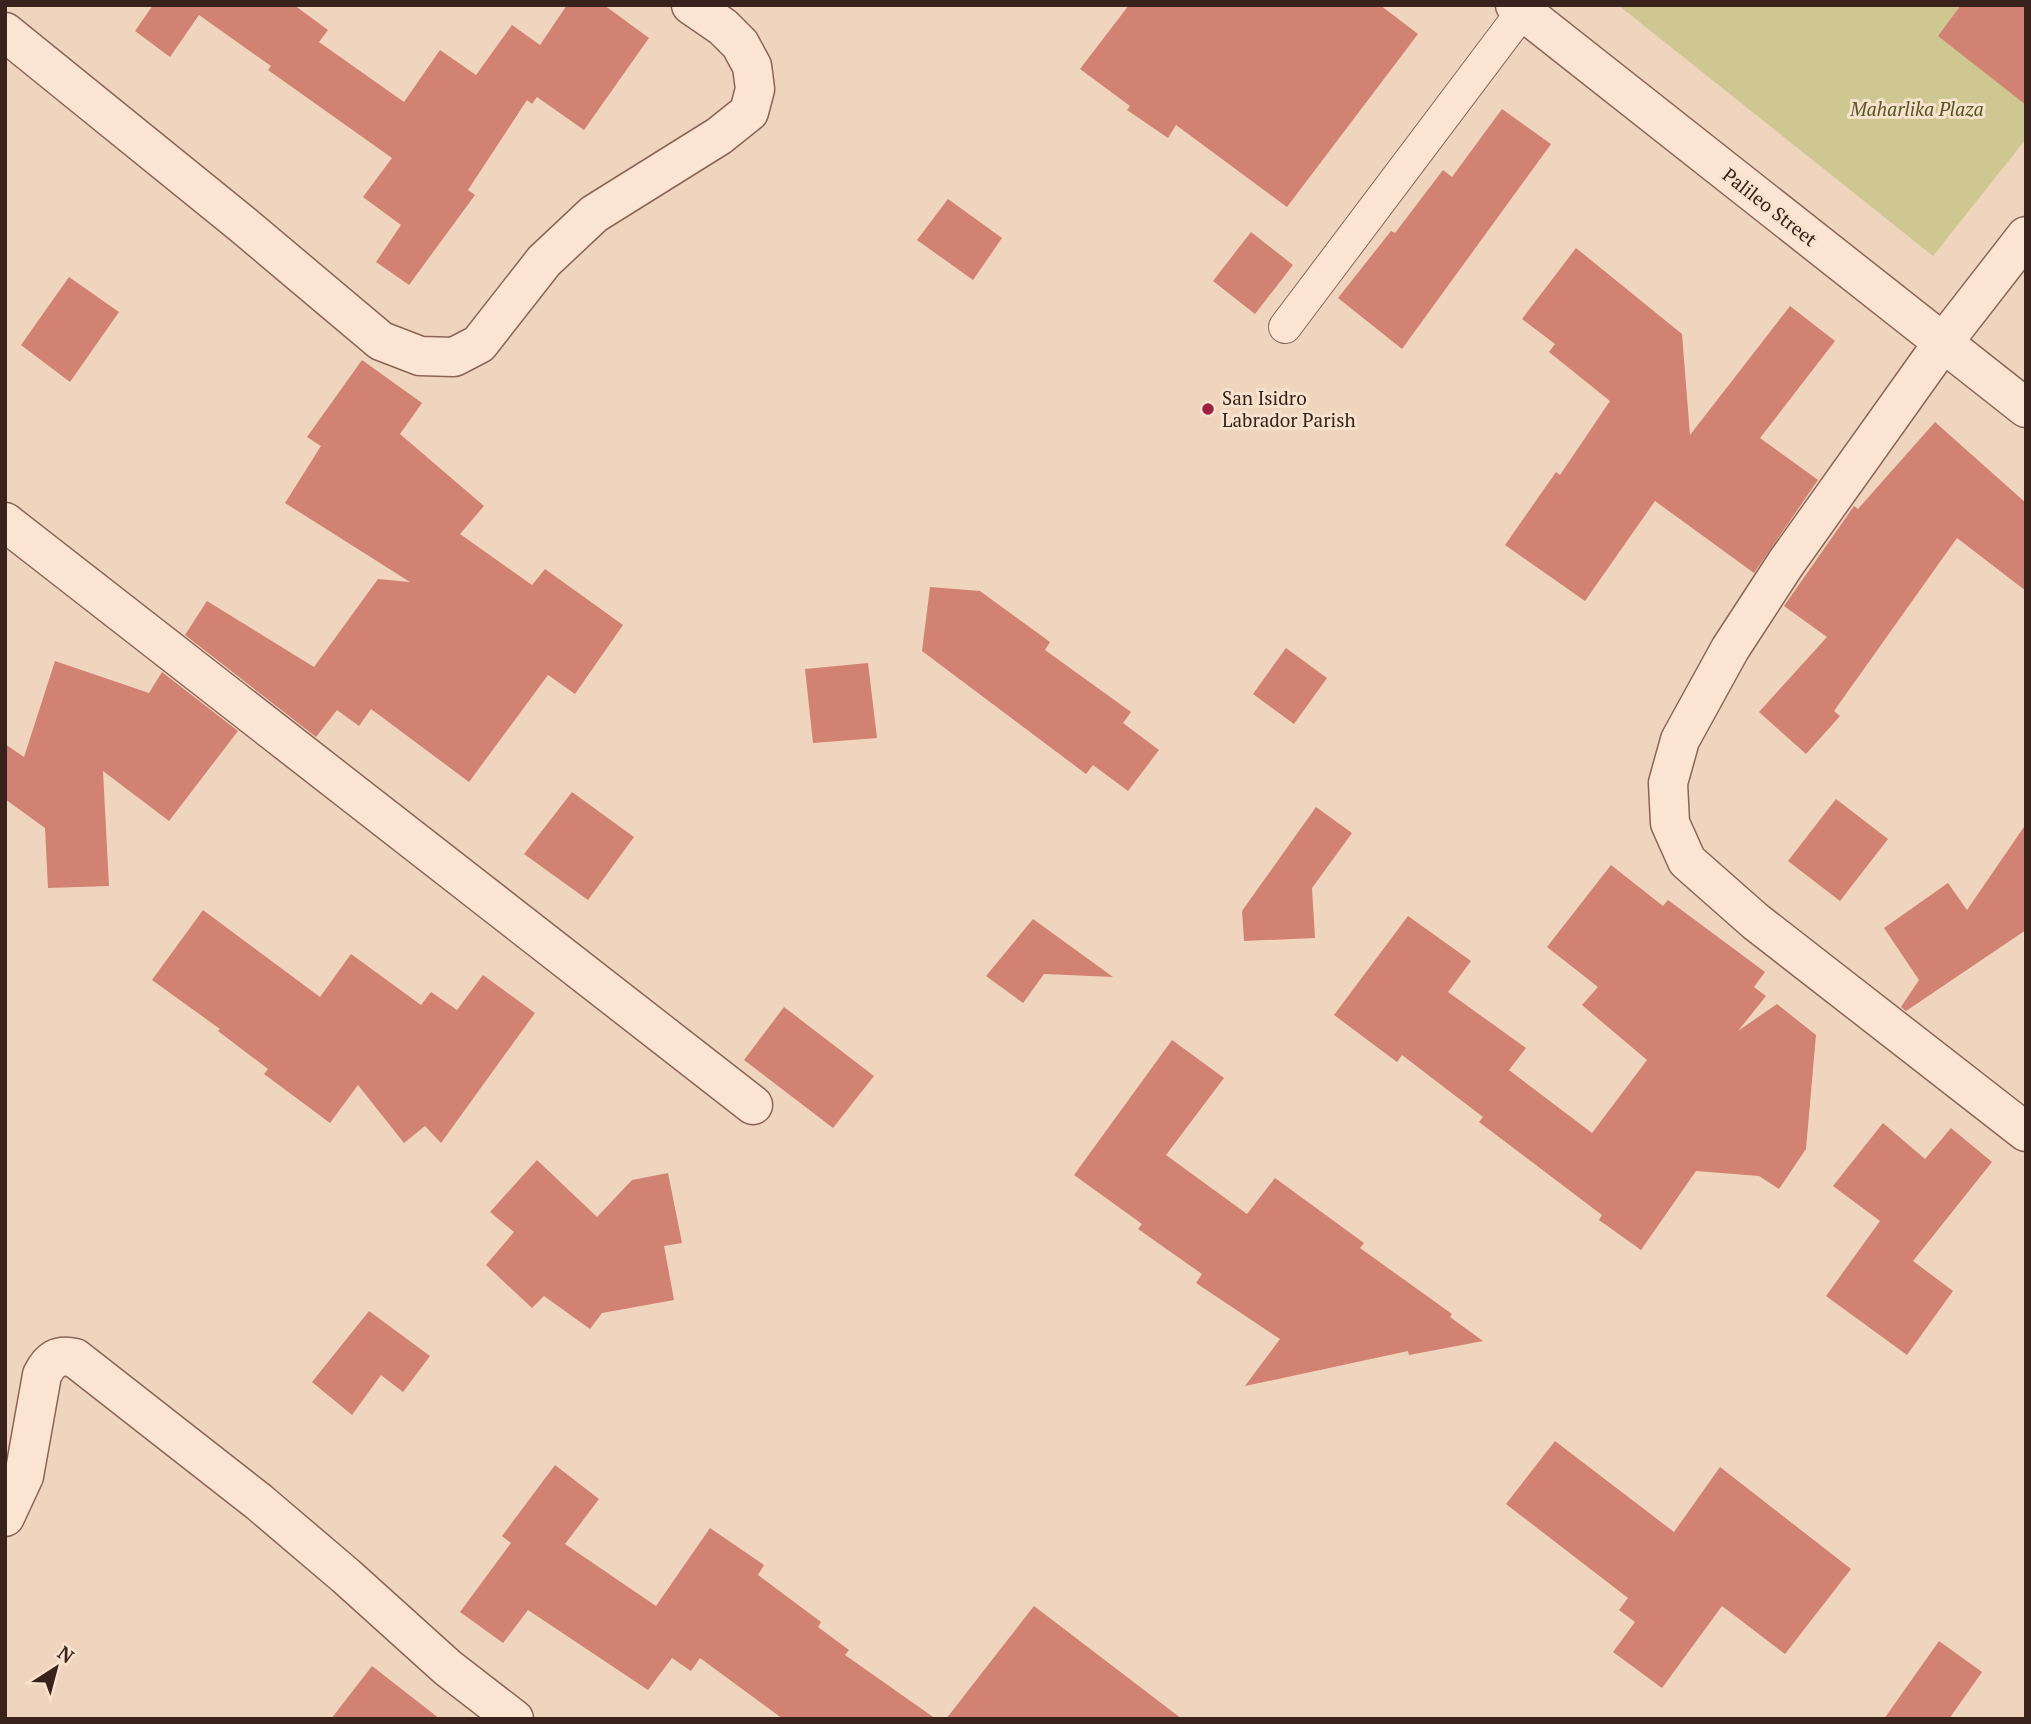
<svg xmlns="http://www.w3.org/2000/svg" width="2031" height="1724" viewBox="0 0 2031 1724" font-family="'PT Serif',serif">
<rect width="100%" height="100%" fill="#f0d5be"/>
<path fill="#cfc792" d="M 1618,5 L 2026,5 L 2026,139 L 1933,256 Z"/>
<path fill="#d18272" d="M 153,5 L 294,5 L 328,30 L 319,42 L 404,102 L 440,50 L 476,75 L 512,25 L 540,45 L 567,5 L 604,5 L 649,38 L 584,130 L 537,97 L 532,104 L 527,100 L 468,190 L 475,195 L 409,285 L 376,262 L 401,225 L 363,197 L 392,158 L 268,70 L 271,66 L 199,15 L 170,57 L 135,31 Z
M 1129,5 L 1380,5 L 1418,34 L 1287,207 L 1176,125 L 1168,138 L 1127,110 L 1130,106 L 1080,69 Z
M 1961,5 L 2026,5 L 2026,105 L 1938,36 Z
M 1502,109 L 1551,144 L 1402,349 L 1338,298 L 1391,231 L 1395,233 L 1443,170 L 1452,177 Z
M 948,199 L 1002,238 L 973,280 L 917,240 Z
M 1251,232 L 1293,265 L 1255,314 L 1213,281 Z
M 1576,248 L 1682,334 L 1690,435 L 1790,306 L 1835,341 L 1760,438 L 1818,480 L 1754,573 L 1655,501 L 1585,601 L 1505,545 L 1556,472 L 1560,475 L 1610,401 L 1549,352 L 1555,344 L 1522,319 Z
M 69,277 L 119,312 L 70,382 L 21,345 Z
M 362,360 L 422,403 L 400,434 L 484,506 L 460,534 L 532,585 L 545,569 L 623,625 L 575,694 L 548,675 L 469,782 L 371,709 L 359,726 L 337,710 L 316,737 L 185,635 L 207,601 L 314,667 L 378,579 L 410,582 L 285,503 L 321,446 L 307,437 Z
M 1935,422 L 2026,503 L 2026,591 L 1957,538 L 1834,711 L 1840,716 L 1806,754 L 1759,712 L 1827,637 L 1784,606 L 1854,506 L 1858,509 Z
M 930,587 L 980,591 L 1050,642 L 1045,650 L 1131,712 L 1123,723 L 1159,750 L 1128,791 L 1093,765 L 1086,774 L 922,651 Z
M 1286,648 L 1327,678 L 1294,724 L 1253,694 Z
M 55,661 L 149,693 L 162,672 L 238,731 L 169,821 L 103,771 L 109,886 L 48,888 L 45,828 L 5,799 L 5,744 L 24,757 Z
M 868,663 L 877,738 L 813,743 L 805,669 Z
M 572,792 L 634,837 L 588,900 L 524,854 Z
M 1836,799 L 1888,839 L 1840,901 L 1788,861 Z
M 1316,807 L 1352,833 L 1312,888 L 1315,938 L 1244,941 L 1242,911 Z
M 2026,824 L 2026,930 L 1906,1011 L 1901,1007 L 1919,980 L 1884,928 L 1948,883 L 1967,910 Z
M 1611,865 L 1663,906 L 1668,900 L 1765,972 L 1754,987 L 1766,996 L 1738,1031 L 1777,1004 L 1816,1035 L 1806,1149 L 1779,1189 L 1759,1176 L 1696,1171 L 1641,1250 L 1599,1220 L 1602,1215 L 1479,1122 L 1483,1117 L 1402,1055 L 1397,1062 L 1334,1015 L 1408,916 L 1471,961 L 1448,992 L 1526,1048 L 1509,1070 L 1592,1133 L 1647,1060 L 1582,1005 L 1598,987 L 1547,947 Z
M 203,910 L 320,997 L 351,954 L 421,1005 L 431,992 L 457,1010 L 483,975 L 535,1013 L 441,1143 L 425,1126 L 404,1143 L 358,1085 L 330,1123 L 264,1074 L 268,1069 L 218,1031 L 220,1029 L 152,980 Z
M 1033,919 L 1113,977 L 1044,974 L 1023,1003 L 986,976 Z
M 784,1007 L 874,1076 L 833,1128 L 744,1060 Z
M 1172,1040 L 1224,1078 L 1166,1155 L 1247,1214 L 1275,1178 L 1364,1243 L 1360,1248 L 1452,1314 L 1450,1317 L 1483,1341 L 1409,1355 L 1408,1351 L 1245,1386 L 1280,1339 L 1196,1283 L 1202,1274 L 1138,1229 L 1142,1224 L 1074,1175 Z
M 1883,1123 L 1925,1159 L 1951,1128 L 1992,1162 L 1913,1261 L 1953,1291 L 1907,1355 L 1826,1296 L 1880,1221 L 1833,1186 Z
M 537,1160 L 597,1217 L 632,1180 L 668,1173 L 682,1243 L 664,1246 L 674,1300 L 602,1313 L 590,1329 L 544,1296 L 532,1308 L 486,1265 L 514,1232 L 490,1212 Z
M 369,1311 L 430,1356 L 403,1392 L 381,1375 L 352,1415 L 312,1382 Z
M 1555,1441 L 1674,1532 L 1720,1467 L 1851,1569 L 1785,1654 L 1722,1606 L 1662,1688 L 1613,1652 L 1635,1622 L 1619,1610 L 1628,1598 L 1506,1504 Z
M 555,1465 L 599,1499 L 565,1544 L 656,1606 L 710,1528 L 764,1565 L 758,1575 L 821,1622 L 818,1627 L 849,1650 L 845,1655 L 936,1719 L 783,1719 L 700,1658 L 691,1671 L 672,1658 L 648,1690 L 528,1610 L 503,1643 L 460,1612 L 511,1543 L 502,1536 Z
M 1034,1606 L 1182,1719 L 946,1719 Z
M 1939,1641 L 1982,1672 L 1949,1719 L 1884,1719 Z
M 372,1666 L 440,1719 L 331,1719 Z"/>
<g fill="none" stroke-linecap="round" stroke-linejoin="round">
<g stroke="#8a6556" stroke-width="34">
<path id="service" d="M 1285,327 L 1523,11"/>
</g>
<g stroke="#8a6556" stroke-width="41">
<path id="minor" d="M 1515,5 L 2026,408
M 5,32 L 242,224 L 381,341 L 420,356 L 454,357 L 479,344 L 544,261 L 594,214 L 719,136 L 749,112 L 755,89 L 752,66 L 740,44 L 723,27 L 691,5
M 2026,236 L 1942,344 L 1786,563 L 1730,649 L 1680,740 L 1668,783 L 1670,823 L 1687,861 L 1755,921 L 2026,1132
M 5,522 L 753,1105
M 5,1517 L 24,1476 L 42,1375 C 50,1359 58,1354 75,1358 L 259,1502 L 346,1576 L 448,1668 L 514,1719"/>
</g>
<use href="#service" stroke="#fbe5d2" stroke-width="32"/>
<use href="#minor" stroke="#fbe5d2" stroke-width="38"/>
</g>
<circle fill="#9d2241" stroke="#f7e2ce" stroke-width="2.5" cx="1208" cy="409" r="7"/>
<g text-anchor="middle" stroke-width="6" stroke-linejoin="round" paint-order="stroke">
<g font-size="19" font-style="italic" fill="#565621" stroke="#f7e2ce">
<text x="1917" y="116">Maharlika Plaza</text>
</g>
<g font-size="19" fill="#38221b" stroke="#f7e2ce">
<text transform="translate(1770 207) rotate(38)" y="7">Palileo Street</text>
</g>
<g font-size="19" fill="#38221b" stroke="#f7e2ce" text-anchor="start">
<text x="1222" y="405">San Isidro<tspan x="1222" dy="22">Labrador Parish</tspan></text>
</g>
</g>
<rect width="2031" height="1724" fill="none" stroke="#38221b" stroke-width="14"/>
<g transform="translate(56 1668) rotate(36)" stroke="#f7e2ce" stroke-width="5" paint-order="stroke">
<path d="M0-5L12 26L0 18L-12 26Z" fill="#38221b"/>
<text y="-10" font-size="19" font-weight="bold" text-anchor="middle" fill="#38221b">N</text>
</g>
</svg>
